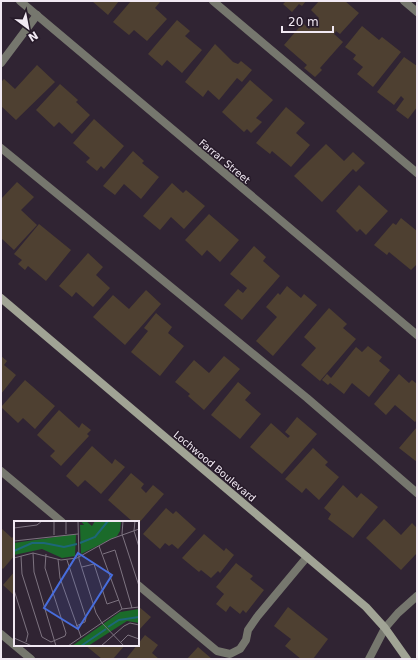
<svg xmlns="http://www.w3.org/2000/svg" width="418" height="660" viewBox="0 0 418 660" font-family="'DejaVu Sans',sans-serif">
<rect width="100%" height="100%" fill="#302433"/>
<path fill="#4e4031" d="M 92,1 L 119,1 L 108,15 Z
M 131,1 L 160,2 L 155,8 L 167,19 L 147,41 L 134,30 L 129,35 L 113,22 Z
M 286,1 L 306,1 L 302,6 L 299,4 L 292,12 L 283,4 Z
M 319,1 L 345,1 L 359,13 L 340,34 L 336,31 L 334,34 L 343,42 L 320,68 L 322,70 L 315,77 L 304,68 L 307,65 L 284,45 L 303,23 L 309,29 L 319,18 L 311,10 Z
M 177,20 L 190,31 L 185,36 L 202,50 L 182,73 L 167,60 L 162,66 L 148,54 Z
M 362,26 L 379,40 L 382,37 L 401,52 L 373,87 L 357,74 L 363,67 L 353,59 L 356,55 L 345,47 Z
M 215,44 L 233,62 L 238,64 L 241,61 L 252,70 L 242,82 L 237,78 L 219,100 L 208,90 L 203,97 L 185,82 Z
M 404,57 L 417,66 L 417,107 L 408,119 L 396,110 L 404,99 L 401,96 L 394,105 L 377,92 Z
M 37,65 L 55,82 L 16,120 L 1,106 L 1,82 L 4,79 L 15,89 Z
M 250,80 L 273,100 L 256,118 L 262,122 L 251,133 L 247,129 L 244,132 L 222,112 Z
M 60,84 L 78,100 L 76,102 L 90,115 L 72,134 L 59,122 L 54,127 L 36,110 Z
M 286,107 L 305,123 L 296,133 L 310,145 L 291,167 L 272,151 L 270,154 L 256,143 Z
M 94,119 L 124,146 L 104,169 L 101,166 L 97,171 L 86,162 L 90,158 L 73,143 Z
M 326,144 L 344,161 L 353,152 L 365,163 L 356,172 L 353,169 L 322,202 L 294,176 Z
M 133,151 L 144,161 L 142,163 L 159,177 L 141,199 L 124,184 L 115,195 L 103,186 Z
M 17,182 L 34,197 L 21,210 L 37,225 L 14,250 L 1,238 L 1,199 Z
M 172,183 L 183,193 L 186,190 L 205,206 L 184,229 L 171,217 L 160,230 L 143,216 Z
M 359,185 L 388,211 L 366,235 L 360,229 L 357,232 L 336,211 Z
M 209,214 L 239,240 L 220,262 L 207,250 L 202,256 L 185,240 Z
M 401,218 L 417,231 L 417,264 L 411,270 L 389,252 L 387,255 L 374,245 L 393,223 L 396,225 Z
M 39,224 L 71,250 L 46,281 L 28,266 L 25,270 L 18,264 L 22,260 L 14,254 Z
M 254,246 L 266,257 L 263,261 L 280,276 L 242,320 L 224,305 L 238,289 L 243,293 L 247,288 L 230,274 Z
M 88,253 L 103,267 L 96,275 L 110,288 L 93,307 L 76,292 L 72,297 L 59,286 Z
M 287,286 L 301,298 L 304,294 L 317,305 L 273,356 L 256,341 L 277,317 L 266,307 L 278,293 L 280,295 Z
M 146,290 L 161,304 L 125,345 L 93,317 L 113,295 L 129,309 Z
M 329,308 L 347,324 L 343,328 L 356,339 L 320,381 L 301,365 L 316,348 L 304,337 Z
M 156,313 L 172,327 L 168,333 L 184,346 L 160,376 L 131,352 L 148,331 L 144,328 Z
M 368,346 L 382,357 L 379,361 L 390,370 L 369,397 L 352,383 L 344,394 L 330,383 L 328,385 L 322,380 L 327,374 L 331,378 L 356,347 L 362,352 Z
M 1,356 L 7,361 L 4,365 L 16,375 L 1,394 Z
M 224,356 L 240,369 L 204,410 L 188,396 L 190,394 L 175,382 L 194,360 L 209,373 Z
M 399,374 L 409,383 L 412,380 L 417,384 L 417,420 L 415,422 L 395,405 L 386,415 L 374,404 Z
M 25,380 L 55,406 L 35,429 L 23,418 L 18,423 L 1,407 Z
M 238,382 L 251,393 L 245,400 L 261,414 L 240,439 L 211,415 Z
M 59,410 L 79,428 L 82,423 L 91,430 L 87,434 L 89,436 L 61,466 L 50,456 L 55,451 L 37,435 Z
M 297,417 L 317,434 L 282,474 L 250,447 L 271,423 L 288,438 L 290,436 L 285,432 Z
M 417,427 L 417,462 L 399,448 Z
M 92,446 L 112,464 L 115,459 L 125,467 L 101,494 L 85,480 L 78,487 L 66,476 Z
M 313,448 L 328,462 L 325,465 L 339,477 L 319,500 L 306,488 L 302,493 L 285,479 Z
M 131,473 L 144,484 L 141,488 L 146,493 L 153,485 L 164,494 L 138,524 L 138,522 L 133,522 L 108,500 Z
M 343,485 L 357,498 L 361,493 L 378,507 L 353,538 L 328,519 L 331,514 L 324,508 Z
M 166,508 L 173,514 L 176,511 L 196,529 L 178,549 L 172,544 L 169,546 L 165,543 L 160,549 L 143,534 Z
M 384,519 L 401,535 L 412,523 L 417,528 L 417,553 L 401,570 L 366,538 Z
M 1,528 L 12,538 L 15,534 L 15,555 L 3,569 L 1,567 Z
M 204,534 L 224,551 L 226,548 L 234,555 L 220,573 L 218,571 L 211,578 L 201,570 L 199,572 L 182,558 Z
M 236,563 L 253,576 L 250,579 L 264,590 L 246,613 L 243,610 L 240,614 L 230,606 L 226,612 L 216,604 L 224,594 L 216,587 Z
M 15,571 L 15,596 L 3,585 Z
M 138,606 L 151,617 L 138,631 Z
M 288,607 L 328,639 L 313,659 L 301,659 L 285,646 L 291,639 L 274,626 Z
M 145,635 L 158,645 L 152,653 L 159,659 L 126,659 Z
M 85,645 L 125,645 L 113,659 L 102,659 Z
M 198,647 L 212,659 L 187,659 Z"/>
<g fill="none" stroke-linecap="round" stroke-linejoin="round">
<path stroke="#76776e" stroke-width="8" d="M 213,1 L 417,173
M 1,63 L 37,15
M 1,148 L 307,398 L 417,493
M 1,471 L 62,522
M 138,585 L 217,651 L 230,654 L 240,649 L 246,640 L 248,630 L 257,617 L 307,557"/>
<path stroke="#76776e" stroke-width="8" d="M 20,1 L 417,335
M 404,1 L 417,12
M 1,634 L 31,659
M 369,659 L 385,628 L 398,613 L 417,596"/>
<path stroke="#a1a495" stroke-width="8" d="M 1,298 L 366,607 L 385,628 L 407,659"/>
</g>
<g text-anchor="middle" stroke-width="3" stroke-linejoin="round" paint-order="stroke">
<g font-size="10" fill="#f1e9f3" stroke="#261a29">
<text transform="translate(225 161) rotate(40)" y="4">Farrar Street</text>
<text transform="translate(215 466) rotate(40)" y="4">Lochwood Boulevard</text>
</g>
</g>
<g transform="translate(14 521)">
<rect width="125" height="125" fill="#302433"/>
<path d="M 67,0 L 72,0 L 78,5 L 81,0 L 107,0 L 106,10 L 103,15 L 67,33 L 66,4 L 70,4 ZM 62,13 L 61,35 L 48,37 L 28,28 L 0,34 L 0,22 ZM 125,88 L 125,102 L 113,100 L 74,125 L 58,125 L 106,91 Z" fill="#1b6b2a"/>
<path fill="none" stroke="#1d6778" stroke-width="2" d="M 66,22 L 81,16 L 94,0M 0,30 L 18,22 L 30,22 L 50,26 L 63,23M 94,106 L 105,99 L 125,96M 67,125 L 92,108"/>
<path fill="none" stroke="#7d7380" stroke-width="1" d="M 64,0 L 65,38 L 82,92 L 88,102 L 110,125M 109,0 L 108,13 L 125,65M 121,0 L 120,10 L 125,26M 0,7 L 23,4 L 28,0M 52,13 L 52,0M 40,14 L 40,0M 0,20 L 64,13M 85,25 L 108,88M 19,32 L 20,51 L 42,125M 89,33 L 101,29 L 118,87M 7,35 L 8,53 L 28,116 L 37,121 L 51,115 L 52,112 L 31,47 L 32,33M 0,37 L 19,32 L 47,39 L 63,37 L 97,18 L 125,8M 44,38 L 46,57 L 67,116M 53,39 L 72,97 L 71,101 L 62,105M 68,46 L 80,43 L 93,83 L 105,79M 0,69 L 14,113 L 12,121M 0,117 L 18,125M 107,121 L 114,114 L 125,118M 54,125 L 108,88 L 125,86M 87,125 L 110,105 L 116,102 L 125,104"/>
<path fill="#476ddd" fill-opacity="0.15" stroke="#476ddd" stroke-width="2" d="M 64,32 L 98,54 L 64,108 L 30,87 Z"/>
<rect width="125" height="125" fill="none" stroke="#f1e9f3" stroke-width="2"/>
</g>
<rect width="418" height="660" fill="none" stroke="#f1e9f3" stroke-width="4"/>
<g transform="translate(28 28) rotate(148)" stroke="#261a29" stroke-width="3" paint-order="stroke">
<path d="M0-3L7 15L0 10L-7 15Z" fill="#f1e9f3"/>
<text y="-6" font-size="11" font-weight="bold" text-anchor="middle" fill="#f1e9f3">N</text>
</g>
<path d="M282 26v6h51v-6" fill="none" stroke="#f1e9f3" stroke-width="2"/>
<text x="288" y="26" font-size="12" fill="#f1e9f3" stroke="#261a29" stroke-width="3" paint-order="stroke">20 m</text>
</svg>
